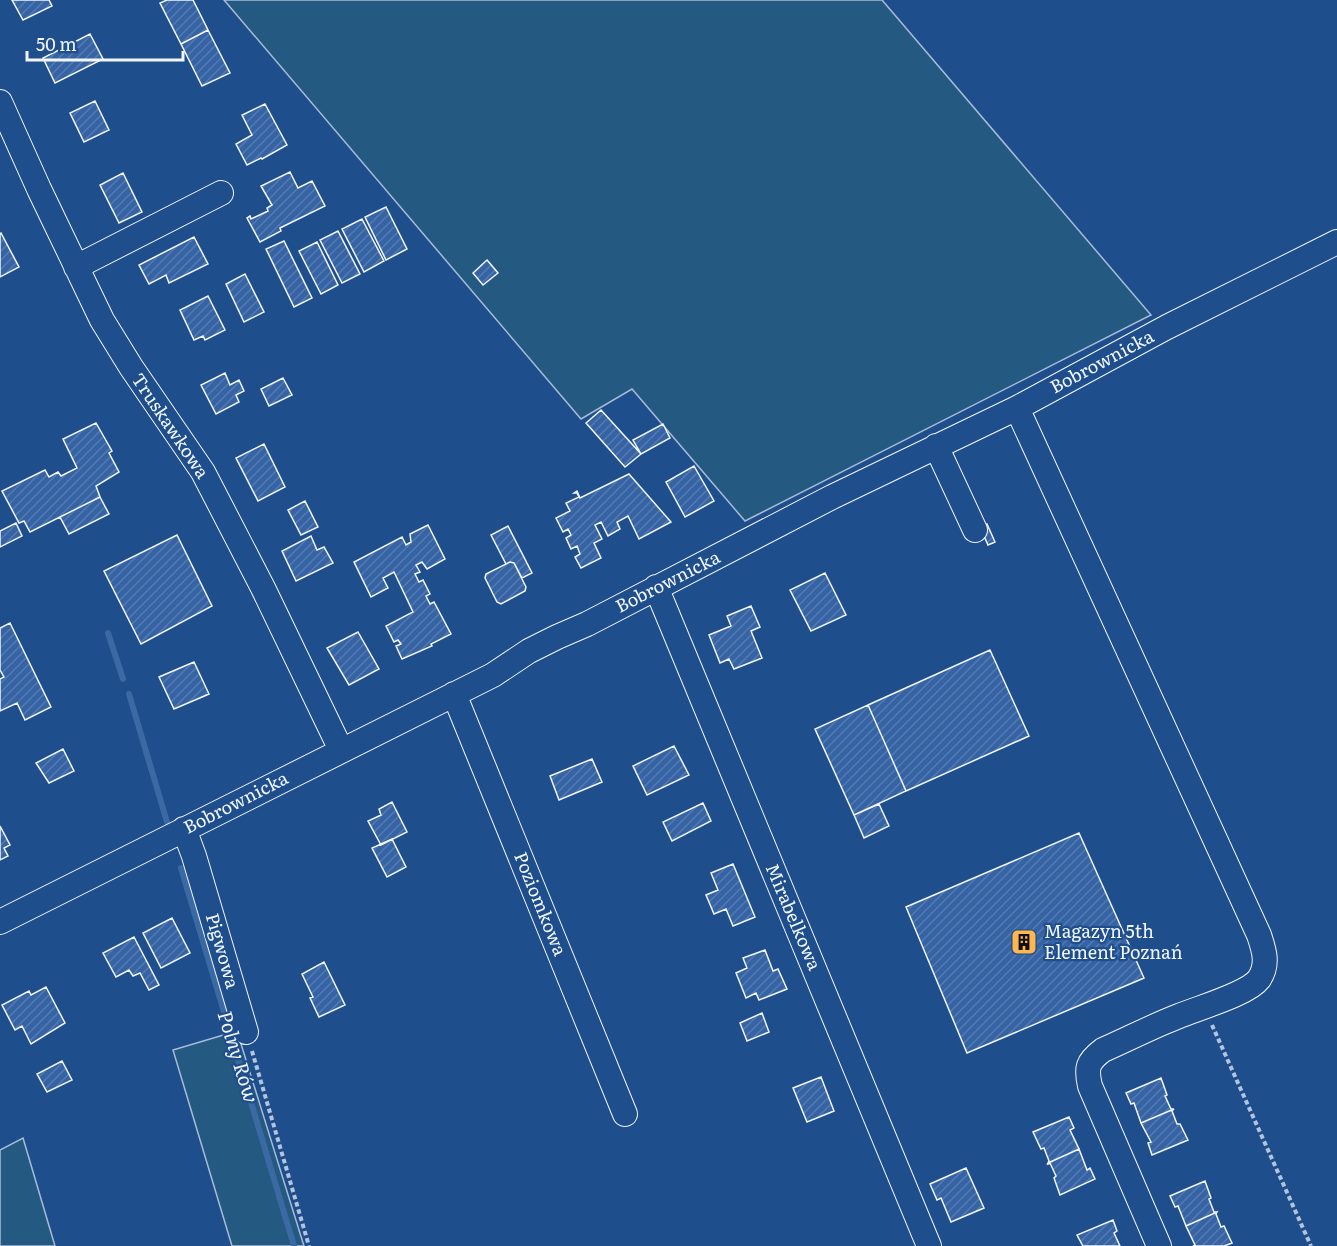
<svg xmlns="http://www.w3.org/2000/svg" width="1337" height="1246" viewBox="0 0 1337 1246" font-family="Literata,serif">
<defs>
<pattern id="building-hatch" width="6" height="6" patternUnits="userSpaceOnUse" patternTransform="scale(1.5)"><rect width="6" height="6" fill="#3563a3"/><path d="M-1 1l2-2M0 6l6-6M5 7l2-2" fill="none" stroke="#537ab1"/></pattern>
</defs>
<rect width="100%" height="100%" fill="#1f4e8c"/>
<path fill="#245a82" stroke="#a8bbd7" stroke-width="1.5" d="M 224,0 L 882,0 L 1151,315 L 745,521 L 632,389 L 581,419 Z
M 237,1031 L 304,1246 L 232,1246 L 173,1050 Z
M 23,1138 L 55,1246 L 0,1246 L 0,1150 Z"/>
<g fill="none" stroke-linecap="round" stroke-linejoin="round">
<path stroke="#3b69a3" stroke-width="6" d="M 108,633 L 123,679
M 129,694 L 167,822
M 181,868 L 294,1246"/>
</g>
<path fill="url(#building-hatch)" stroke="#f2f6ff" stroke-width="1.5" d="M 12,0 L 49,0 L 52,6 L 23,20 Z
M 167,0 L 193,0 L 208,30 L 181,44 L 160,3 Z
M 208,30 L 230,73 L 202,86 L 181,44 Z
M 90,34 L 103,59 L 55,83 L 43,58 Z
M 95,101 L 109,130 L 84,142 L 70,113 Z
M 265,104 L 287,145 L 262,159 L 261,158 L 247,165 L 236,144 L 252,135 L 242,115 Z
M 290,172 L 298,188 L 312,181 L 325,206 L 280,228 L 281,231 L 260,242 L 247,218 L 250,216 L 251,219 L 268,211 L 267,208 L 272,205 L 261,186 Z
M 123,173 L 142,212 L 119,223 L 100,185 Z
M 386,207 L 407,249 L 386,260 L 365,217 Z
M 362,219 L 384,261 L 364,272 L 342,229 Z
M 338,231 L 360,274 L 342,283 L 320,240 Z
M 1,233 L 19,267 L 0,277 L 0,234 Z
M 194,237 L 208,264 L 169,283 L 166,275 L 149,284 L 139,265 Z
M 284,241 L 312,298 L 294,307 L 266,249 Z
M 317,242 L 338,285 L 321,294 L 299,251 Z
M 487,260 L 498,273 L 483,285 L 473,273 Z
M 245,274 L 264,312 L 244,322 L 226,284 Z
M 208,296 L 225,330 L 205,340 L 203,336 L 194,340 L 180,310 Z
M 225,373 L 230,385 L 239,380 L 244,391 L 236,395 L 239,402 L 216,414 L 201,385 Z
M 283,378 L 292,395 L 269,406 L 261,389 Z
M 601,410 L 641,454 L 625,467 L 586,423 Z
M 96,423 L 112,451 L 109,453 L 119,472 L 96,486 L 100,497 L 30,532 L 24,521 L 19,523 L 2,491 L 45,470 L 49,477 L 58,472 L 61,476 L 77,468 L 63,439 Z
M 663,424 L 670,438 L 641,454 L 633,440 Z
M 264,444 L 285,487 L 258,501 L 236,458 Z
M 694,466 L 714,501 L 685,517 L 666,482 Z
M 629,474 L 671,522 L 639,539 L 628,516 L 617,522 L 620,529 L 608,536 L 601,522 L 595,525 L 602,539 L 594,543 L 601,558 L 581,568 L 575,557 L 580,554 L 577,546 L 571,549 L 566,538 L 571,535 L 568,529 L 563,532 L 556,518 L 570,511 L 566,503 L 579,497 L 577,493 L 574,493 L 577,491 L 580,498 Z
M 100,497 L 109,514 L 69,534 L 60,517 Z
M 305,501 L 318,527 L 301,535 L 288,510 Z
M 16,523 L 22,536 L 0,547 L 0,531 Z
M 987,524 L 995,542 L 988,545 L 980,527 Z
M 428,525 L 445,559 L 427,569 L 422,562 L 416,565 L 420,572 L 415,574 L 419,582 L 423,580 L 430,594 L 426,596 L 430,604 L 434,602 L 451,634 L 431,644 L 432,646 L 402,659 L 396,646 L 401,644 L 398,640 L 394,642 L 386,626 L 413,612 L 394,572 L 383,578 L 388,588 L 371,597 L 354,562 L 402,537 L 406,545 L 411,542 L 410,534 Z
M 508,526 L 532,573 L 522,578 L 514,563 L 510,562 L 506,564 L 491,535 Z
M 177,535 L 212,606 L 141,644 L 104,571 Z
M 311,536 L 317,550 L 324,547 L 333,563 L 296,581 L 282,551 Z
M 510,562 L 514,563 L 526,587 L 525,591 L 501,604 L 497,602 L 485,578 L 486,574 Z
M 825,573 L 846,615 L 811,631 L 790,590 Z
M 751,606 L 760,627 L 751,631 L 762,658 L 734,669 L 729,659 L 720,663 L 709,635 L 731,626 L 727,616 Z
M 10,623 L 51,707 L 25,720 L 17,703 L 0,711 L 0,679 L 4,677 L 0,670 L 0,628 Z
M 358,632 L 379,669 L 349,685 L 327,648 Z
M 990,650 L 1029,736 L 906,791 L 868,705 Z
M 194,662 L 209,694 L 174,709 L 159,677 Z
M 868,705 L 906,791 L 854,815 L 815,729 Z
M 674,746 L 689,775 L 647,795 L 633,766 Z
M 63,749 L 74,771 L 49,783 L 36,763 Z
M 592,759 L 602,782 L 559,800 L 550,776 Z
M 392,802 L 407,832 L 381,845 L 368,821 L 381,815 L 379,809 Z
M 703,803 L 711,821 L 672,841 L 663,822 Z
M 879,804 L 889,826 L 864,838 L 854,815 Z
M 0,826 L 10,845 L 4,848 L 8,856 L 0,860 Z
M 1079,833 L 1144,978 L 967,1053 L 906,907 Z
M 392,839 L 406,867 L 387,877 L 372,848 Z
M 733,864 L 755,917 L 733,926 L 726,909 L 714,914 L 706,895 L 718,890 L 711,873 Z
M 172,918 L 190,953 L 161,968 L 143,933 Z
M 134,937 L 159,985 L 149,990 L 140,973 L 133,976 L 129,970 L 116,977 L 103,953 Z
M 765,950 L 773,971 L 778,969 L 787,989 L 759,1000 L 756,993 L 746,998 L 736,973 L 747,968 L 743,958 Z
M 324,962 L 345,1005 L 319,1017 L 310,998 L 313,997 L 302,974 Z
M 46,987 L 65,1023 L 31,1044 L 22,1026 L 15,1030 L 2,1005 L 29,991 L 31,995 Z
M 762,1013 L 769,1032 L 747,1041 L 740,1023 Z
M 62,1061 L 72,1080 L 47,1092 L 37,1074 Z
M 821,1077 L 834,1111 L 807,1122 L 793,1088 Z
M 1161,1078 L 1167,1095 L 1165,1096 L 1171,1109 L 1174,1109 L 1141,1123 L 1134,1103 L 1131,1104 L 1126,1093 Z
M 1174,1109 L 1172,1111 L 1177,1124 L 1180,1124 L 1188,1140 L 1152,1155 L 1148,1143 L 1151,1142 L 1141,1123 Z
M 1069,1117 L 1074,1128 L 1070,1130 L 1079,1149 L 1048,1163 L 1049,1161 L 1044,1148 L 1041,1149 L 1033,1132 Z
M 1079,1149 L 1087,1170 L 1090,1168 L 1095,1179 L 1060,1195 L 1054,1178 L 1056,1176 L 1050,1163 L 1048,1164 L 1048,1163 Z
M 966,1168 L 984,1208 L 951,1222 L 941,1198 L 937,1200 L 930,1184 Z
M 1205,1181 L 1211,1198 L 1209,1199 L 1214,1212 L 1217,1212 L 1186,1226 L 1178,1206 L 1175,1207 L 1170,1196 Z
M 1217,1212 L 1216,1214 L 1221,1227 L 1224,1226 L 1232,1243 L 1224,1246 L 1193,1246 L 1195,1245 L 1186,1226 Z
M 1113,1220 L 1117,1231 L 1114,1233 L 1120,1246 L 1083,1246 L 1077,1235 Z"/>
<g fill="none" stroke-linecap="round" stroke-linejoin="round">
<g stroke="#f2f6ff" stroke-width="26">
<path id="minor" d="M 0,102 L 39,189 L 102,320 L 131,367 L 203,472 L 263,588 L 341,750
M 76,267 L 221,193
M 1017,408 L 1259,935 C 1264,950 1269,964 1259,979 C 1248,994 1198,1008 1179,1016 C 1153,1026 1128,1039 1103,1050 C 1087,1062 1086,1068 1090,1086 L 1159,1246
M 936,446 L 975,530
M 656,587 L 929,1246
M 454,694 L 625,1114
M 184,829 L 194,856 L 246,1032
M 0,922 L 493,675 L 529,651 L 557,637 L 587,624 L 832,497 L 1017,408 L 1167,327 L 1337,242"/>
</g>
<path stroke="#b3c4dc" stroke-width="4" stroke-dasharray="4.5 3" stroke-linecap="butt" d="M 1212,1025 L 1311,1246
M 252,1051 L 309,1246"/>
<use href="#minor" stroke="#1f4e8c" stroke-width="24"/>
</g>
<defs>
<g id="building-square" transform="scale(1.35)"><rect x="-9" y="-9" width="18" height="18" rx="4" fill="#ffb74d" stroke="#1f4e8c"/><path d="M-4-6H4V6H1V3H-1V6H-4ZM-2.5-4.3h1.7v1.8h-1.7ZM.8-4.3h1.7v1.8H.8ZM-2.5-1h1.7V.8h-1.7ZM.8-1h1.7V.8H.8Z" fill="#111"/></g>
</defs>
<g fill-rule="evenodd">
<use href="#building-square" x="1024" y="942"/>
</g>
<g text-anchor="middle" stroke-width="4.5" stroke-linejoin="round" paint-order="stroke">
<g font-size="18" fill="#f2f6ff" stroke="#1f4e8c">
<text transform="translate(1102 362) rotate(-28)" y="6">Bobrownicka</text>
<text transform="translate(170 426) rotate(56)" y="6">Truskawkowa</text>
<text transform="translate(668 582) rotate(-27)" y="6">Bobrownicka</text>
<text transform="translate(236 803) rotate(-27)" y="6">Bobrownicka</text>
<text transform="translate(540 904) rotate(68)" y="6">Poziomkowa</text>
<text transform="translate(793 917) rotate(67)" y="6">Mirabelkowa</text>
<text transform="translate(222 951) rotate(74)" y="6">Pigwowa</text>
</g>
<g font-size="18" fill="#f2f6ff" stroke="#1f4e8c" text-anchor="start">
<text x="1044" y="938">Magazyn 5th<tspan x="1044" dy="21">Element Poznań</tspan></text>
</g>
<g font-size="20" font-style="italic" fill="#f2f6ff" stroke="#1f4e8c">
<text transform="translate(238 1057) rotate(73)" y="7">Polny Rów</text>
</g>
</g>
<path d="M27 51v9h156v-9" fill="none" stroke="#f2f6ff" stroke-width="3"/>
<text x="36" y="51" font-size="18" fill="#f2f6ff" stroke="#1f4e8c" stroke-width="4.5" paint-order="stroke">50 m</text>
</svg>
